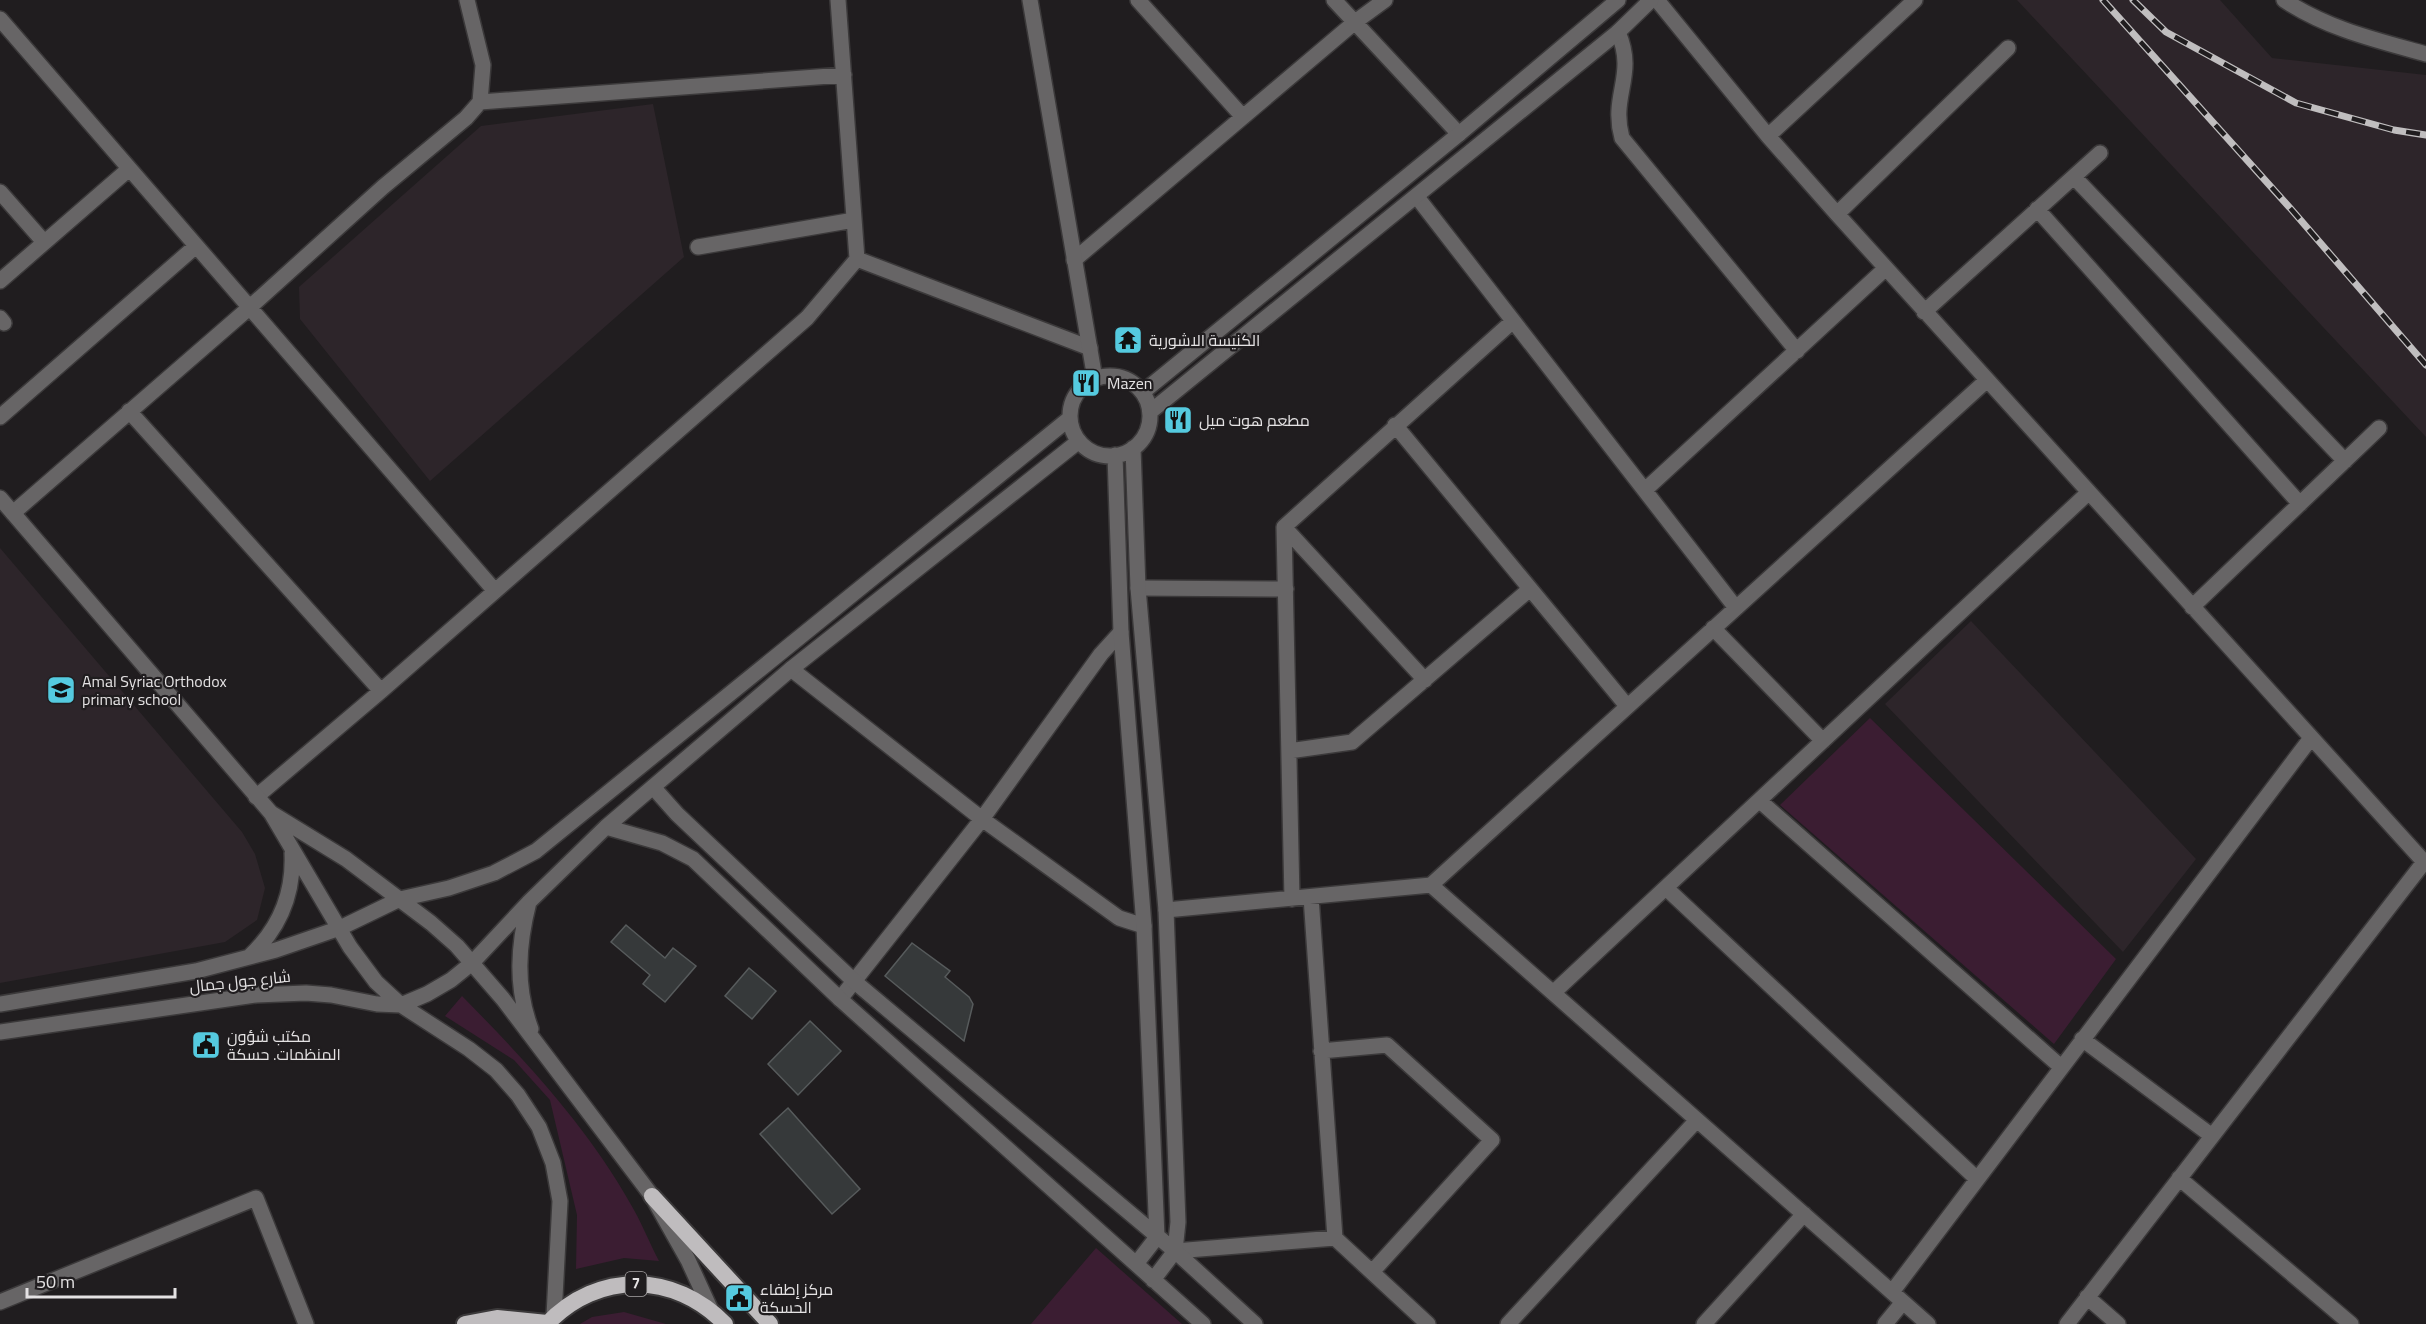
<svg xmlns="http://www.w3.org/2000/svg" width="2426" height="1324" viewBox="0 0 2426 1324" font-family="'Titillium Web',Cairo,sans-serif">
<rect width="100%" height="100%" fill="#201d1f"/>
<path fill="#2d252a" d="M 2017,0 L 2220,0 L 2272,58 L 2426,75 L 2426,437 Z
M 653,104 L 684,257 L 430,481 L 300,319 L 299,287 L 481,126 Z
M 0,548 L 242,832 L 255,854 L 265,888 L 257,920 L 225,942 L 0,983 Z
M 1971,621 L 2196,859 L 2123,952 L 1885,704 Z"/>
<path fill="#3b1d32" d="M 1870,718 L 2116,959 L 2054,1044 L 1780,805 Z
M 462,996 C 524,1059 586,1125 630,1203 C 641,1221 649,1242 659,1261 L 624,1258 L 576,1269 L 577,1215 L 550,1100 L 514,1060 L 445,1016 Z
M 1096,1248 L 1182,1324 L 1031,1324 Z
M 624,1312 L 666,1324 L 580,1324 L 592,1317 Z"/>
<path fill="#36393a" stroke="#575b5c" stroke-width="1.5" d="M 626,925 L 665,958 L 673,948 L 696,966 L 665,1002 L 643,984 L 650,975 L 611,942 Z
M 912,943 L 950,971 L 945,977 L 969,997 L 973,1004 L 964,1041 L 885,976 Z
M 749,968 L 776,991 L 752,1019 L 725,996 Z
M 810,1021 L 841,1051 L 798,1095 L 768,1064 Z
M 788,1108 L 860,1189 L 832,1214 L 760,1134 Z"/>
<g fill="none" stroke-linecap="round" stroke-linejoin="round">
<g stroke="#3b393a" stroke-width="18">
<path id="minor" d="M 838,0 L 857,259 L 1090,348
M 1138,0 L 1243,117
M 1334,0 L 1459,134
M 1657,0 L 1768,136 L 1837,214 L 2426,864
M 2284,0 C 2328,29 2376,40 2426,54
M 0,19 L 495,591
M 1618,32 C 1637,76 1610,95 1622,138 L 1797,351
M 480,102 L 844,75
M 1768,136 L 1915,0
M 2074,177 L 2345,461
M 0,192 L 44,242
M 1417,197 L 1736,608
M 2037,209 L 2300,504
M 1837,214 L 2008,48
M 698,247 L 854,220
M 1074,260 L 1355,22 L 1385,0
M 0,281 L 129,169
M 1924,312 L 2100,153
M 0,318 L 4,323
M 129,411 L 381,691
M 0,417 L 196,246
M 1395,425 L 1627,706
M 1645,490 L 1886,268
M 13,513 L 249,308 L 383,187 L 466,118 L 480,102 L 483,65 L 467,0
M 1284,527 L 1425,680
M 1138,588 L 1286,589
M 2192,607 L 2379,428
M 1713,628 L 1823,741
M 791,669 L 982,819 L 1119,918 L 1144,926
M 1289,751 L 1352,742 L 1530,589
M 256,797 L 381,691 L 807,318 L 857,259
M 1760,801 L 2061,1067
M 1431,885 L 1928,1324
M 1666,888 L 1977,1179
M 1311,897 L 1335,1238
M 1292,899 L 1284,527 L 1513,321
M 1166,910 L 1431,885 L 1986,381
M 1553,993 L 2088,493
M 840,999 L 982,819 L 1101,654 L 1121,632
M 2082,1039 L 2212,1136
M 1321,1051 L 1387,1045 L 1492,1140 L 1372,1272
M 2179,1178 L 2351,1324
M 1175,1251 L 1335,1238 L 1428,1324
M 1892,1292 L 2311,738
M 2087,1297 L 2118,1324
M 0,1302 L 256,1198 L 306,1324
M 1508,1324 L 1697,1120
M 1704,1324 L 1804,1214
M 1885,1324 L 1903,1302
M 2067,1324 L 2424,862"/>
</g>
<g stroke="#3b393a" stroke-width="18">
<path id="tertiary" d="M 1030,0 L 1095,379
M1070 416a40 40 0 1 1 80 0a40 40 0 1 1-80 0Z
M 1143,392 L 1459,134 L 1618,0
M 1150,412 L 1618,32 L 1651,0
M 1133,448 L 1138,588 L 1166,910 L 1178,1222 L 1175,1251 L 1153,1280
M 1115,455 L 1121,632 L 1144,926 L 1157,1237 L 1136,1264
M 0,498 L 271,813 L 350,947 L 376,982 L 401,1005 L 469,1049 L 496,1070 L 518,1095 L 539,1127 L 553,1163 L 560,1201 L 554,1316
M 653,787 L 677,814 L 855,982 L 1175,1251 L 1255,1324
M 271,813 L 346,859 L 431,923 L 457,946 L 503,999 L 652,1196 L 688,1260 L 710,1308
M 606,827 L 662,843 L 693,859 L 840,999 L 1203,1324
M 529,902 C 518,945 515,986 531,1029
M 249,957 C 279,929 294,895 292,853
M 0,1004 L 196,971 L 276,950 L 340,928 L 400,899 L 449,888 L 494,873 L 536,851 L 1070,418
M 0,1032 L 256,995 L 306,993 L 331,995 L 377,1004 L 401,1005 L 427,994 L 451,980 L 472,963 L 530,901 L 606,827 L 791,669 L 1079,441"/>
</g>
<g stroke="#3b393a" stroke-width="20">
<path id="trunk" d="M 652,1196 L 770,1324
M 465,1324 L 497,1318 L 547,1323
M 547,1324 C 598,1270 675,1272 725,1324"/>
</g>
<use href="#minor" stroke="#676566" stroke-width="15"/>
<use href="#tertiary" stroke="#676566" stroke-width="15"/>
<use href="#trunk" stroke="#bfbcbe" stroke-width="16"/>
<g stroke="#c0bebf" stroke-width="7">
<path id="rail" d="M 2103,0 L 2291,209 L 2426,365
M 2133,0 L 2166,32 L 2296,103 L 2394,130 L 2426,135"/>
</g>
<use href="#rail" stroke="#201d1f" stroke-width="4.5" stroke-dasharray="14" stroke-linecap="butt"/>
</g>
<defs>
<g id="temple-square" transform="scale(1.5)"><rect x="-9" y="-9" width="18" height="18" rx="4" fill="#55cadf" stroke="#201d1f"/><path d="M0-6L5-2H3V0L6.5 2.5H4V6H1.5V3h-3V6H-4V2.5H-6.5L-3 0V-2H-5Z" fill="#111"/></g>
<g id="restaurant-square" transform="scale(1.5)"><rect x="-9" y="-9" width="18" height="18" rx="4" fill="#55cadf" stroke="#201d1f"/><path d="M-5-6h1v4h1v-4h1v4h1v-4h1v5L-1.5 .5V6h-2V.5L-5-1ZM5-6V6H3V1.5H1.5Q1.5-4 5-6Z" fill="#111"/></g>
<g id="school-square" transform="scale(1.5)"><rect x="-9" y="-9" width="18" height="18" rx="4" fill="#55cadf" stroke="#201d1f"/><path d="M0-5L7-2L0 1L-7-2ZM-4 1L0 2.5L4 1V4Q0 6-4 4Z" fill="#111"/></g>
<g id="civic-square" transform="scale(1.5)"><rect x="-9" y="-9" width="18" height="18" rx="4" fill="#55cadf" stroke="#201d1f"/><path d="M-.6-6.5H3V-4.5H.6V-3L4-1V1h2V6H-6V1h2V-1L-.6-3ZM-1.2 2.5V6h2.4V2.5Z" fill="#111"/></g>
</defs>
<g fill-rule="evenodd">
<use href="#temple-square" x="1128" y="340"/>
<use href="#restaurant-square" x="1086" y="383"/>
<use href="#restaurant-square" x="1178" y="420"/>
<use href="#school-square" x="61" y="690"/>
<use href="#civic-square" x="206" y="1045"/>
<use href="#civic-square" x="739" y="1298"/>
</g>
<g text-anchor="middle" stroke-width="4.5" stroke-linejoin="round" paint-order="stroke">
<rect fill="#201d1f" stroke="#a9a7a8" stroke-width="1.5" x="625.5" y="1272" width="21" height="24" rx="4.5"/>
<g font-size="15" font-weight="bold" fill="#e4e2e3">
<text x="636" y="1289">7</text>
</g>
<g font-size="16" fill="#e4e2e3" stroke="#201d1f" text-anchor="start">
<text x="1149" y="346">الكنيسة الاشورية</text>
<text x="1107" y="389">Mazen</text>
<text x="1199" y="426">مطعم هوت ميل</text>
<text x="82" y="687">Amal Syriac Orthodox<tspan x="82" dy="18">primary school</tspan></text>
<text x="227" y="1042">مكتب شؤون<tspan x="227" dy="18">المنظمات. حسكة</tspan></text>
<text x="760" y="1295">مركز إطفاء<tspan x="760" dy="18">الحسكة</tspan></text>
</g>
<g font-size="16" fill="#e4e2e3" stroke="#201d1f">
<text transform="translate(240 981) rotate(-6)" y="6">شارع جول جمال</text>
</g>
</g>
<path d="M27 1288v9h148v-9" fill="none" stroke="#e4e2e3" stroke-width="3"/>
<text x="36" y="1288" font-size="18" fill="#e4e2e3" stroke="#201d1f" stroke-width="4.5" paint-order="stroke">50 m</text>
</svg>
